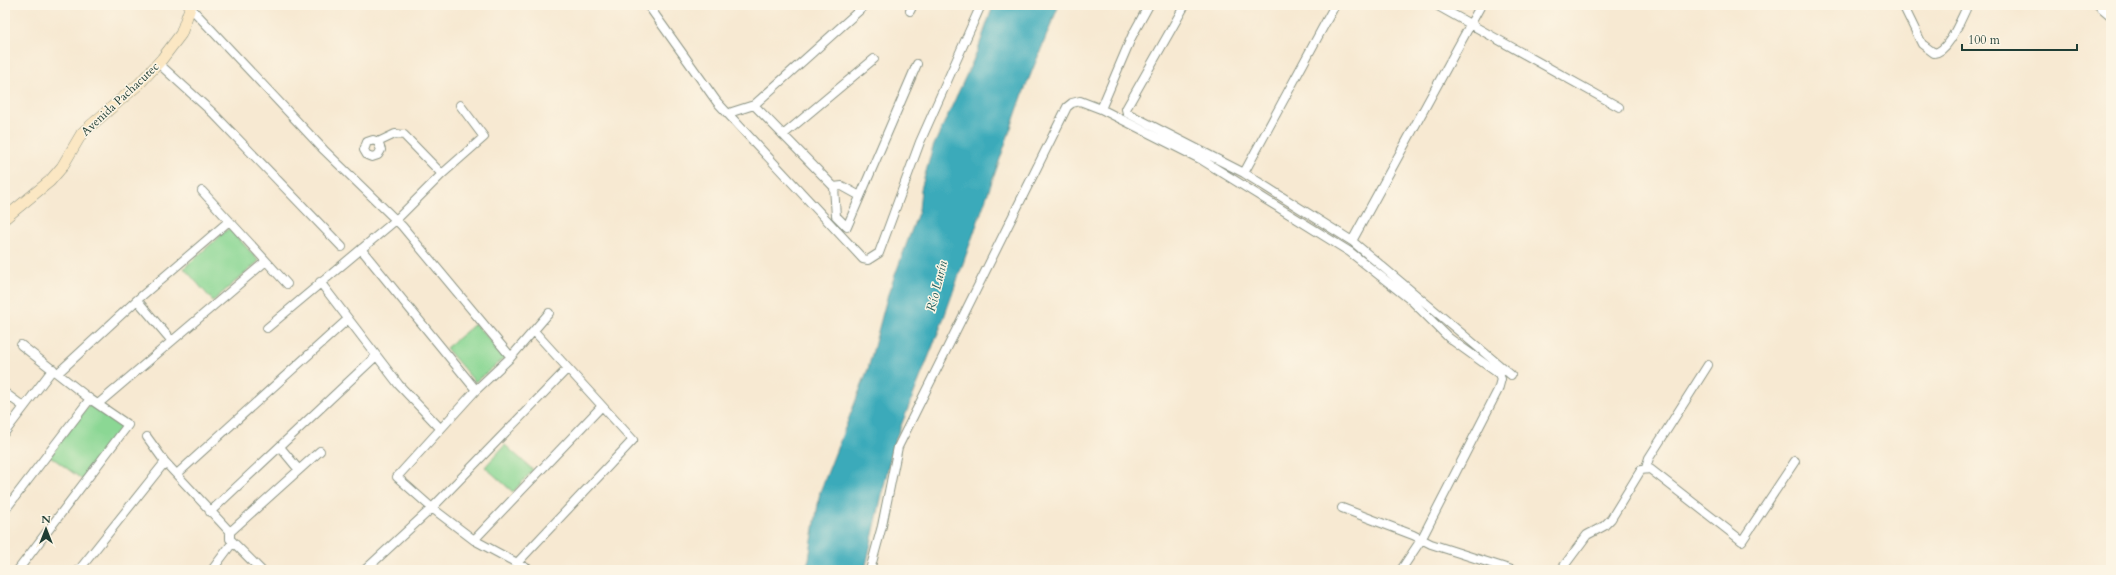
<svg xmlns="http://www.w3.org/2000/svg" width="2116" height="575" viewBox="0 0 2116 575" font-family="Cardo,serif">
<rect width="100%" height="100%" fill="#fcf5e5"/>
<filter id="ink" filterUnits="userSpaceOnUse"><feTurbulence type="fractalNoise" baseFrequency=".025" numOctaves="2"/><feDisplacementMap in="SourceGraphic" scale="8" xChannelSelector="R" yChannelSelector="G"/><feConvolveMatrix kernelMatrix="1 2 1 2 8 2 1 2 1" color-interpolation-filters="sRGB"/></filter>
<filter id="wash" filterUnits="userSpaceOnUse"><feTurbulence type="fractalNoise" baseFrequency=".012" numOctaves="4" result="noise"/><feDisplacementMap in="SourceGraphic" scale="16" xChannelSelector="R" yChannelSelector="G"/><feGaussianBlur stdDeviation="0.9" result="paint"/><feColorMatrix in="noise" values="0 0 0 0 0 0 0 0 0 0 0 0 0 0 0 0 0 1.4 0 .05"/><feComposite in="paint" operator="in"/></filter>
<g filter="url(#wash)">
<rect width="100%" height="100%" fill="#f7e9d2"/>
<path fill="#8bd794" stroke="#558a64" d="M 229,228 L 259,261 L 213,301 L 184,268 Z
M 475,324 L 506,357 L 475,382 L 446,348 Z
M 90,403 L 123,427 L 83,480 L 50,456 Z
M 505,445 L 533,470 L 513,492 L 485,467 Z"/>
<path fill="#3baaba" stroke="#2d7477" d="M 1059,5 L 1024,91 L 942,323 L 893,446 L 865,570 L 805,570 L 809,559 L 820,492 L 868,369 L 888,294 L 919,210 L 921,189 L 933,147 L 977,52 L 993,6 Z"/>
</g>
<g filter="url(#ink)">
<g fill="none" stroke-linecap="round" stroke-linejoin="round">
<g stroke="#8b9383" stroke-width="10">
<path id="street" d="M 648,5 L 717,102 L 863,259 L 868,260 L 879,253 L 920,142 L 981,5
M 1185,5 L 1126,109 L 1127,113 L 1244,173 L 1352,241 L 1511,375
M 1436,5 L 1619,107
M 1903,5 L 1922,44 L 1934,53 C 1949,52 1961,18 1968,5
M 2098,5 L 2111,16
M 190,7 L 324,150 L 402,226 L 511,357
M 862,8 L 754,105 L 834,187 L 836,216 L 847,227 L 917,64
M 910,11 L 913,5
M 158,63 L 213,113 L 342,247
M 1101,109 L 1132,36 L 1149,5
M 729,115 L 732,112 L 754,105
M 783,135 L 874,59
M 378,142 L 381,150 L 378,155 L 372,157 L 367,155 L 364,150 L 367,142 L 373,140 L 378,142 L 395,134 L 404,135 L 442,174
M 1244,173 L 1335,5
M 834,187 L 842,186 L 860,196
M 202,191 L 287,284
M 1352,241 L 1481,5
M 361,249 L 476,390
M 320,282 L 399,385 L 440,428
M 137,300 L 171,340
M 267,328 L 396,220 L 442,174 L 484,137 L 460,105
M 58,373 L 137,300 L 229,221
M 5,393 L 24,407
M 98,404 L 266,261
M 5,432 L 53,369
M 147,437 L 165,462 L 230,532
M 280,447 L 299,470
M 1646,468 L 1649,458 L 1708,365
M 177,474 L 347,320
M 1342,508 L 1413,535 L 1431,544 L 1512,570
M 5,510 L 90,399
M 210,512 L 375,357
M 474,540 L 602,406
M 518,562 L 633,440 L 534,331
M 18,570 L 128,425 L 90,399 L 21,345
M 79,570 L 165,462
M 212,570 L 233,542
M 261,570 L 230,539 L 230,532 L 320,451
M 365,570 L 432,508 L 567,369
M 530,570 L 474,540 L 432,508 L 397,477 L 476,390 L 511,357 L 549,313
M 870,570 L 882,526 L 898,447 L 1067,107 L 1072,103 L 1080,101 L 1101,109 L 1202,160 L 1350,252 L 1412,301 L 1449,338 L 1499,374 L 1501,379 L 1498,390 L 1421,540 L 1401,570
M 1561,570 L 1587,535 L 1604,526 L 1611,519 L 1641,470 L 1650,469 L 1742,541 L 1795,461"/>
</g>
<g stroke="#8b9383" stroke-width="12">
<path id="secondary" d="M 5,218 L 50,181 L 62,167 L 82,133 L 139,84 L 162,59 L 181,34 L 191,5"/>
</g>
<use href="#street" stroke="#fff" stroke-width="8"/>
<use href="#secondary" stroke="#fbe7c3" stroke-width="11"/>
</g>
</g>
<g text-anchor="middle" stroke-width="3" stroke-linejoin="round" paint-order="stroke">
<g font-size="12" fill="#1f3d34" stroke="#fcf5e5">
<text transform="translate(120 99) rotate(-43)" y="4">Avenida Pachacutec</text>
</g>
<g font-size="13" font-style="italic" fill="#275e5c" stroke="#fcf5e5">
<text transform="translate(936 286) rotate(-76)" y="5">Río Lurín</text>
</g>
</g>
<rect width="2116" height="575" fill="none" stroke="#fcf5e5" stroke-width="20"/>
<g transform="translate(46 529)" stroke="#fcf5e5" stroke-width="3" paint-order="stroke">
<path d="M0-3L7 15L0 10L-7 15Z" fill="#1f3d34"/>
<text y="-6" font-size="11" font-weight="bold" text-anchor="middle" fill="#1f3d34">N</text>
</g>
<path d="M1962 44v6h115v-6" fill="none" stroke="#1f3d34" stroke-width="2"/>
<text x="1968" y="44" font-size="12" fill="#1f3d34" stroke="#fcf5e5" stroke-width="3" paint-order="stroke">100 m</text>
</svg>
